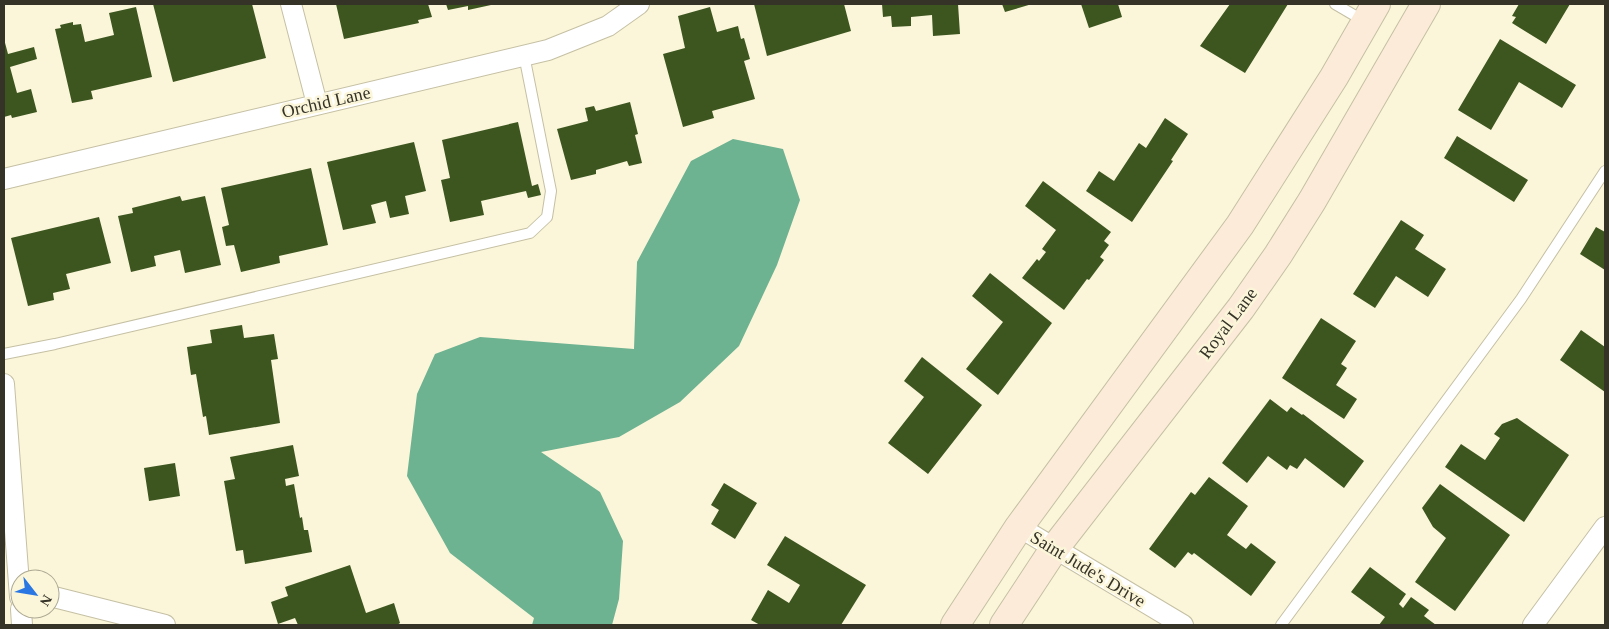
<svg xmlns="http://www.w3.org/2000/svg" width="1609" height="629" viewBox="0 0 1609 629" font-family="Georgia,serif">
<rect width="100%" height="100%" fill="#fbf6d9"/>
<path fill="#6db291" d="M 733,139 L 783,149 L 800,200 L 777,265 L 739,346 L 680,402 L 619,437 L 541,452 L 600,492 L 623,541 L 619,599 L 612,625 L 532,625 L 534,618 L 450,553 L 407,476 L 417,394 L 435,354 L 480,337 L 634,349 L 637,262 L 691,161 Z"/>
<path fill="#3d5620" d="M 153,4 L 252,4 L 266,58 L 173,82 Z
M 336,4 L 428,4 L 432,17 L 418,20 L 419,23 L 344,39 Z
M 446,4 L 491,4 L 491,5 L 468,10 L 468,6 L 448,10 Z
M 754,4 L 844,4 L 851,31 L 767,56 Z
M 882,4 L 958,4 L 960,34 L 933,36 L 932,15 L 911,17 L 911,26 L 892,27 L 891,16 L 883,17 Z
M 1002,4 L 1032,4 L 1005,12 Z
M 1081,4 L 1118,4 L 1122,17 L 1089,28 Z
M 1230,4 L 1288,4 L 1245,73 L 1200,46 Z
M 1519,4 L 1570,4 L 1546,44 L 1512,23 L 1516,17 L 1512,16 Z
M 136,7 L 152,77 L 91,91 L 93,99 L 72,103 L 55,29 L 61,28 L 60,25 L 73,22 L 73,25 L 81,24 L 85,42 L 114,35 L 109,13 Z
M 710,7 L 717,32 L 738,26 L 741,39 L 744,38 L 750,59 L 744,61 L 755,99 L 712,111 L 714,118 L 683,127 L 663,54 L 685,48 L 678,16 Z
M 4,39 L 8,54 L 34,47 L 37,59 L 10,67 L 17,93 L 31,89 L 37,112 L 12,118 L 11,115 L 4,117 Z
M 1500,39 L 1576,85 L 1562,108 L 1519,82 L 1491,130 L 1458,110 Z
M 630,102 L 638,134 L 635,135 L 642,163 L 629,166 L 627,161 L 596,170 L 596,174 L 571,180 L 557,129 L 588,121 L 585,108 L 594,106 L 596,111 Z
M 1165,118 L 1188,134 L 1171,160 L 1173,161 L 1132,222 L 1086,191 L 1099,171 L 1114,181 L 1139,143 L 1146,148 Z
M 518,122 L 532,186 L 538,184 L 541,195 L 528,198 L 526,191 L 481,201 L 484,215 L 450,222 L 441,180 L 450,178 L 442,140 Z
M 1457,136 L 1528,180 L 1514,202 L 1444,158 Z
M 414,142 L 426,191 L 405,196 L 409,214 L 390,218 L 386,201 L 371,205 L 376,223 L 343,230 L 327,162 Z
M 311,168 L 328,245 L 279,256 L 280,263 L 241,272 L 234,245 L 226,246 L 222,227 L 229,225 L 221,188 Z
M 1043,181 L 1111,232 L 1104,241 L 1109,245 L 1100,257 L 1104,260 L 1089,280 L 1087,279 L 1064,310 L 1022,278 L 1037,259 L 1039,261 L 1046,252 L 1042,249 L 1056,230 L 1025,206 Z
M 180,196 L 182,201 L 205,196 L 221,265 L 185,273 L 180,250 L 154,256 L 156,266 L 131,272 L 118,216 L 133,213 L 132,208 Z
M 99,217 L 111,263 L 66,274 L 70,289 L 53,293 L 54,300 L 28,306 L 11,238 Z
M 1401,220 L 1424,235 L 1415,249 L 1446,269 L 1428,297 L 1396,276 L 1375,308 L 1353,294 Z
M 1596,227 L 1605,232 L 1605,270 L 1580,254 Z
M 990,273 L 1052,323 L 998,395 L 966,369 L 1003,322 L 972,296 Z
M 1321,318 L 1356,341 L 1341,364 L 1347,368 L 1336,385 L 1357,399 L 1344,419 L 1282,378 Z
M 242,325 L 244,338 L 274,334 L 278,359 L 271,360 L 280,423 L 209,435 L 206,416 L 203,417 L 196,374 L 191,375 L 187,347 L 212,343 L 210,330 Z
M 1581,330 L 1605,347 L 1605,392 L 1560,360 Z
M 922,357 L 982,405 L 928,474 L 888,443 L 924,397 L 904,381 Z
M 1270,399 L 1287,412 L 1291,407 L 1302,415 L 1303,414 L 1364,461 L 1344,488 L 1305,458 L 1297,469 L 1290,465 L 1287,470 L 1268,456 L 1247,483 L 1222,463 Z
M 1517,418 L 1569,455 L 1524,522 L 1445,467 L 1461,444 L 1485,460 L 1500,438 L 1494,434 L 1502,424 Z
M 293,445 L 299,476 L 285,479 L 286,486 L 294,484 L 300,518 L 302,517 L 304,530 L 308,530 L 312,552 L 245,564 L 243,550 L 236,551 L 224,481 L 235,479 L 230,457 Z
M 175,463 L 180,496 L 149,501 L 144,468 Z
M 1209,477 L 1248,506 L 1227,535 L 1246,549 L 1251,543 L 1276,562 L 1251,596 L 1194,553 L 1192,555 L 1188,552 L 1175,568 L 1149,549 L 1191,492 L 1195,495 Z
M 724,483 L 757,503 L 735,539 L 711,524 L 719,510 L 711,505 Z
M 1440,484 L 1510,535 L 1455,611 L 1415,582 L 1446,538 L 1433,527 L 1422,508 Z
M 785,536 L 866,585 L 841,625 L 760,625 L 751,620 L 768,590 L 789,603 L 800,585 L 767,565 Z
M 350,565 L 366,613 L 394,603 L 400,623 L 397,625 L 298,625 L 295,618 L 278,624 L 271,602 L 288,596 L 285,587 Z
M 1370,567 L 1406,594 L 1399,604 L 1403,608 L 1411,597 L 1429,610 L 1424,616 L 1436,625 L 1379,625 L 1385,617 L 1351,592 Z"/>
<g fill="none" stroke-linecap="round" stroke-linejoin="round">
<g stroke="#c5c0a4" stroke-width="12">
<path id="service" d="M 1335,4 L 1364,21
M 4,354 L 55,344 L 530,233 L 547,217 L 551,191 L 524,55
M 1281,625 L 1521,299 L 1605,171"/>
</g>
<g stroke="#c5c0a4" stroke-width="22">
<path id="minor" d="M 291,4 L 317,104
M 4,179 L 548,50 L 608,26 L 639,4
M 4,384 L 20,597
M 1019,527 L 1183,625
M 50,596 L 165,625
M 21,609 L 22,625
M 1533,625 L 1605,527"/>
</g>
<g stroke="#c5c0a4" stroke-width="30">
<path id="secondary" d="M 955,625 L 1019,527 L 1240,225 L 1334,77 L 1376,4
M 1004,625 L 1054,549 L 1241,308 L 1278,255 L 1312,201 L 1426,4"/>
</g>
<use href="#service" stroke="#fff" stroke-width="10"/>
<use href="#minor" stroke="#fff" stroke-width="20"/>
<use href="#secondary" stroke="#fcebd8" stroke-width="28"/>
</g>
<g text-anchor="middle" stroke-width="5" stroke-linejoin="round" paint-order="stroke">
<g font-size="18" fill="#353328" stroke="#fbf6d9">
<text transform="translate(326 102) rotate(-13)" y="6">Orchid Lane</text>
<text transform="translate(1228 323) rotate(-53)" y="6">Royal Lane</text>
<text transform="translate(1088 569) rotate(31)" y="6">Saint Jude's Drive</text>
</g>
</g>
<rect width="1609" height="629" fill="none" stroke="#353328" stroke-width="10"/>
<g transform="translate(35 594) rotate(121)"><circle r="24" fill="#fbf6d9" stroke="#aca892"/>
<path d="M0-4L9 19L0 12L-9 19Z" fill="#2a77e3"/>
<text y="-8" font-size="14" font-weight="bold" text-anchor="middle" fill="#353328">N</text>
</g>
</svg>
